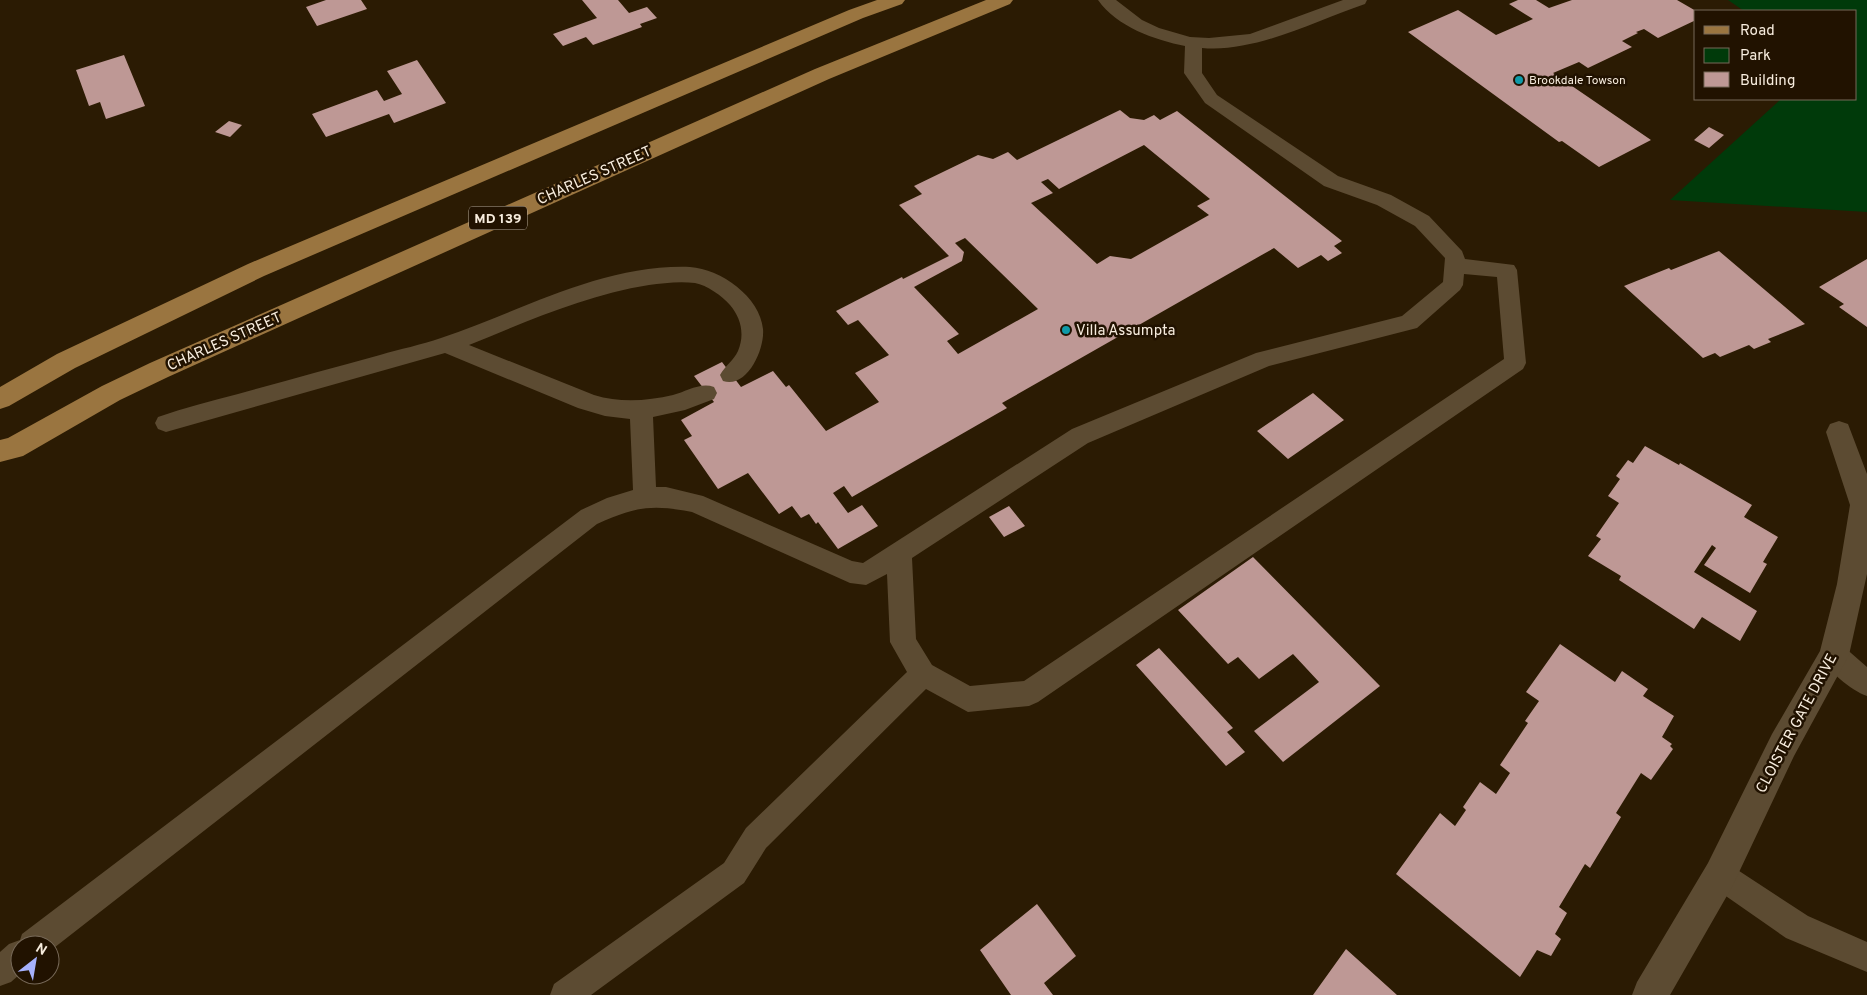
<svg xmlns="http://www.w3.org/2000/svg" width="1867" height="995" viewBox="0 0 1867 995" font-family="Overpass,sans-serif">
<rect width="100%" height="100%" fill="#2b1b03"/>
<path fill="#003a0a" d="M 1728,0 L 1867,0 L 1867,212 L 1670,200 L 1781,99 L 1856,99 L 1856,11 L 1744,11 Z"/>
<path fill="#be9895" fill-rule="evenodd" d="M 326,0 L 361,0 L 367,9 L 317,26 L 306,7 Z
M 582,0 L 618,0 L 629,13 L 647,7 L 657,18 L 640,24 L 642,27 L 593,45 L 586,37 L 563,46 L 553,34 L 597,18 Z
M 1518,0 L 1536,0 L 1549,8 L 1572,0 L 1677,0 L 1696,11 L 1696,20 L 1658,38 L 1644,29 L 1636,32 L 1638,33 L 1622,41 L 1632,47 L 1588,68 L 1579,62 L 1553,73 L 1651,140 L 1599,167 L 1562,141 L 1559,142 L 1408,32 L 1458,10 L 1496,35 L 1533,19 L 1509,4 Z
M 124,55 L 145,106 L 106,119 L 100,102 L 89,106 L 76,70 Z
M 417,60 L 446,103 L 394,123 L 389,114 L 326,137 L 312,114 L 377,90 L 384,101 L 402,94 L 387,71 Z
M 1120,110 L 1130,118 L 1144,120 L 1154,115 L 1160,120 L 1177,111 L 1342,241 L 1334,246 L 1342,253 L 1328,261 L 1321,255 L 1298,268 L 1274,248 L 1002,403 L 1007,408 L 852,497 L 844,486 L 833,493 L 848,513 L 862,505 L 878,526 L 838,549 L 818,522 L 816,524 L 809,514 L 801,518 L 792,506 L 779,514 L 748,473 L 718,489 L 684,440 L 692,436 L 681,420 L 714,402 L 694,376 L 722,362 L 741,387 L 773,371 L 786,387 L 789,385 L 826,431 L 879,402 L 855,373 L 889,355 L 858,320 L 848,325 L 836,311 L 902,277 L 903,279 L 949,256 L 899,205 L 922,194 L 914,186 L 978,155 L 993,159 L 1008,152 L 1017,160 ZM 1144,145 L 1210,199 L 1197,206 L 1209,215 L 1131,259 L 1110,256 L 1097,264 L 1031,203 L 1053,193 L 1041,182 L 1048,179 L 1059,189 ZM 965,238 L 1038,309 L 958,354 L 947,341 L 959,334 L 914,287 L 962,261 L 964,252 L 955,243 Z
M 229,121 L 242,125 L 230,137 L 215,132 Z
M 1709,127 L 1724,135 L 1709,148 L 1694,140 Z
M 1719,251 L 1805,324 L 1768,339 L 1771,342 L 1754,349 L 1749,345 L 1720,357 L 1715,353 L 1703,358 L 1624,286 L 1669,268 L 1671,270 Z
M 1867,259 L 1867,327 L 1839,307 L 1844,304 L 1819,287 Z
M 1313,393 L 1344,420 L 1288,459 L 1257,431 Z
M 1645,446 L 1679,465 L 1680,463 L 1752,505 L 1744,517 L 1778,537 L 1763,562 L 1767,564 L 1750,593 L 1704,565 L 1716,548 L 1712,545 L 1694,572 L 1757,611 L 1740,641 L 1702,617 L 1694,629 L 1619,580 L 1621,576 L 1588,556 L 1601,539 L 1596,536 L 1619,503 L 1608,496 L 1620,479 L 1616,476 L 1628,460 L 1633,463 Z
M 1009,506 L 1025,526 L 1004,537 L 989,517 Z
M 1253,557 L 1380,686 L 1283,762 L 1254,731 L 1319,682 L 1293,654 L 1259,679 L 1238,657 L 1228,664 L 1178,610 Z
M 1560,644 L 1615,682 L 1622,671 L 1648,689 L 1643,696 L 1674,716 L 1662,737 L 1672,744 L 1670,746 L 1673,749 L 1651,780 L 1641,773 L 1616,813 L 1621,817 L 1590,868 L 1585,864 L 1559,907 L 1567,913 L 1555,934 L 1561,939 L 1551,956 L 1537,950 L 1520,977 L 1396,874 L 1440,813 L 1455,826 L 1466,810 L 1463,807 L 1480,782 L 1496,794 L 1510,773 L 1500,765 L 1528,723 L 1525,721 L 1539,701 L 1526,692 Z
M 1159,648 L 1233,728 L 1227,732 L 1245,752 L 1226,766 L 1136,665 Z
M 1037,904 L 1076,956 L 1044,983 L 1053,995 L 1011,995 L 980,950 Z
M 1346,949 L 1397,995 L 1313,995 Z"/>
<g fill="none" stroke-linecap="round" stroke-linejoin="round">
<path fill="#5c4b32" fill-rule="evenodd" d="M 1098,0 L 1116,0 L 1142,20 L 1159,28 L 1190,37 L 1209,38 L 1250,34 L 1343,0 L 1367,0 L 1365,4 C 1315,21 1255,53 1202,48 L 1202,73 L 1217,95 L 1338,176 L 1391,195 L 1429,216 L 1462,251 L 1465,259 L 1514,265 L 1517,270 L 1526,363 L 1523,369 L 1038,702 L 1029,706 L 968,712 L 926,689 L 766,848 L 744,883 L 591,995 L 550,995 L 554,984 L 724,863 L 746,828 L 907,672 L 890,642 L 887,574 L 866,585 L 850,583 L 692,512 C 651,504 635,507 597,524 L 50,951 L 50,945 L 20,945 L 20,974 L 11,982 L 0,986 L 0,952 L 9,944 L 20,940 L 22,934 L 581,510 L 607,498 L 633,490 L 630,419 L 605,416 L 578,408 L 445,353 L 166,432 L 158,429 L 155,423 L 158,417 C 184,408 211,401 238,394 C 285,381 332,368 380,355 C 400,349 421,345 441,338 C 522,311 602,264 690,267 C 721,269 760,297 763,329 C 765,349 747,389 723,381 L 720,375 C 725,366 734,360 738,351 C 745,334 741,318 730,305 C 722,296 707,285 695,283 C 680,281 663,283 649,285 C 586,295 528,321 469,345 L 594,395 C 620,403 647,401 673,395 C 686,392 700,382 714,387 L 717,393 L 714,399 L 685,410 L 653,417 L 656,487 L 666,487 L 703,496 L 852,561 L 863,563 L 1072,429 L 1256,353 L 1402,316 L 1443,282 L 1445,258 L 1415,226 L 1377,205 L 1324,186 L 1205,103 L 1184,73 L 1185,46 C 1155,40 1117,27 1098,0 ZM 1464,274 L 1497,277 L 1504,359 L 1024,681 L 970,686 L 932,665 L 916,639 L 912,558 L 1088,443 L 1269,366 L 1417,328 L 1460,290 L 1463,285 Z
M 1834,643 L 1843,646 L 1867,667 L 1867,696 C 1850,690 1828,671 1821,655 L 1825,646 Z
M 1720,860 L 1730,865 L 1808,916 L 1867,942 L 1867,972 L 1786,938 L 1710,885 L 1705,875 L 1710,865 Z"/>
<path fill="#5c4b32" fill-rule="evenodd" d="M 1839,421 L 1848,424 L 1867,474 L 1867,574 L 1849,655 L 1794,756 L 1732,887 L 1670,995 L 1632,995 L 1637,982 L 1708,863 L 1772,734 L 1820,651 L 1837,584 L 1850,505 L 1826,432 L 1830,424 Z"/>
<path fill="#9a7540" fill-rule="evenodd" d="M 877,0 L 905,0 L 902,4 L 863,18 L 264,276 L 75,368 L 9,406 L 0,409 L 0,387 L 57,354 L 248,264 L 849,10 Z
M 986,0 L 1013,0 L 1010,4 L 829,79 L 168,377 L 120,400 L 23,456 L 0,462 L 0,440 L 8,438 L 102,386 L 150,363 L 815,69 Z"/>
</g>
<g fill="#0f9aa8" stroke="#211200" stroke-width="2">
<circle cx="1519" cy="80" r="5"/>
<circle cx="1066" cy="330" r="5"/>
</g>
<g text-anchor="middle" stroke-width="5" stroke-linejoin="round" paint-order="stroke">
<g font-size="12" fill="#f7ecdd" stroke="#211200" text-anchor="start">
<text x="1529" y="84">Brookdale Towson</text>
</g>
<rect fill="#211200" stroke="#b7ab9b" stroke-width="1" x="469" y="206.5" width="58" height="23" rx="4"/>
<g font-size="14" font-weight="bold" fill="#f7ecdd">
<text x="498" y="223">MD 139</text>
</g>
<g font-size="15" fill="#f7ecdd" stroke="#211200">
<text transform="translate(594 175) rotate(-24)" y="5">CHARLES STREET</text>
<text transform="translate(224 341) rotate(-24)" y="5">CHARLES STREET</text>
<text transform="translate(1796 723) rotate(-62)" y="5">CLOISTER GATE DRIVE</text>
</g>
<g font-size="15" fill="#f7ecdd" stroke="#211200" text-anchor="start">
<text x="1076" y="335">Villa Assumpta</text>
</g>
</g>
<rect x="1694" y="10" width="162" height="90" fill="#211200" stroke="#776958"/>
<rect x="1704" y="26" width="25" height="8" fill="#9a7540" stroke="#776958"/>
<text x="1740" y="35" font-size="15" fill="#f7ecdd">Road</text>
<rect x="1704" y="48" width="25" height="15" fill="#003a0a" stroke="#776958"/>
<text x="1740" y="60" font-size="15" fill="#f7ecdd">Park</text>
<rect x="1704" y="72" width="25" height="15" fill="#be9895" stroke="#776958"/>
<text x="1740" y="85" font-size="15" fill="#f7ecdd">Building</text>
<g transform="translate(35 960) rotate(31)"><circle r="24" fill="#211200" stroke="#776958"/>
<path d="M0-4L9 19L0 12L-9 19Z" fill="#a6b1fc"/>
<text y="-8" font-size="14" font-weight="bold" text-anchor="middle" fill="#f7ecdd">N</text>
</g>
</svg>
